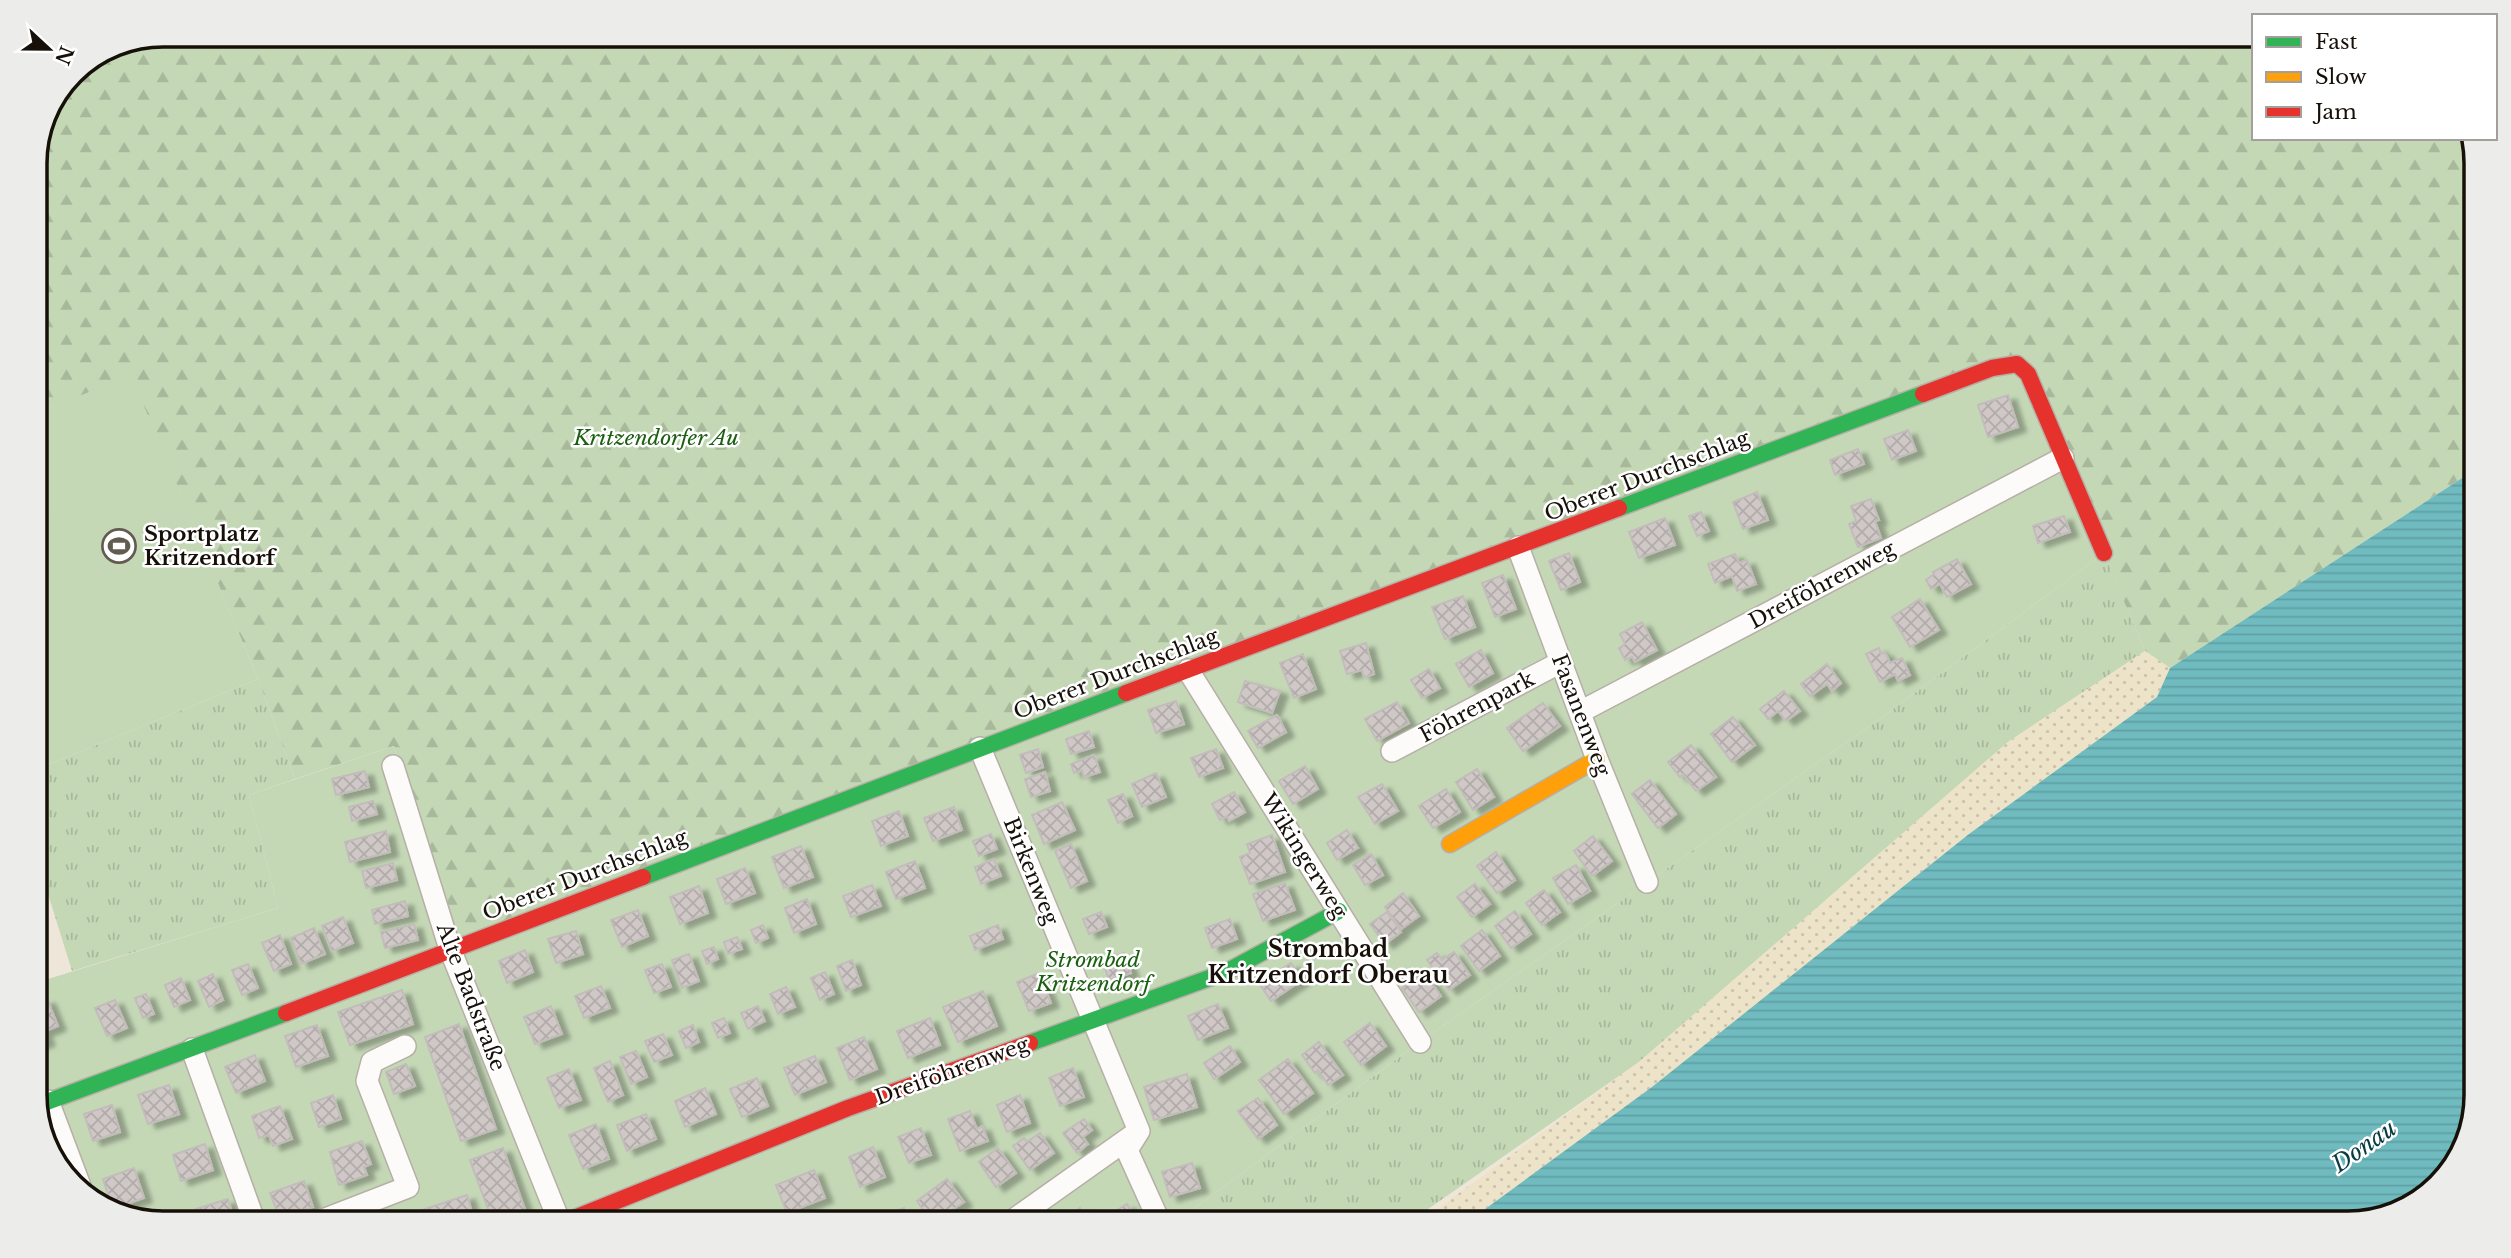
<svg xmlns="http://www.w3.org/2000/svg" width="2511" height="1258" viewBox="0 0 2511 1258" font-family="'Libre Baskerville',serif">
<defs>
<pattern id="grass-tufts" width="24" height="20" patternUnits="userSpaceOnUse" patternTransform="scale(1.75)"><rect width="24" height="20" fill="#c4d8b6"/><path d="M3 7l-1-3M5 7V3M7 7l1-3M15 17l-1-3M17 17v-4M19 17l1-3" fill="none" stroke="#a8b89b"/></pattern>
<pattern id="forest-firs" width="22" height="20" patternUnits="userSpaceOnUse" patternTransform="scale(1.75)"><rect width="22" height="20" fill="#c4d8b6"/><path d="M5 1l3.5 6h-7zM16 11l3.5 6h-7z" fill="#a8b89b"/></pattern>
<pattern id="sand-dots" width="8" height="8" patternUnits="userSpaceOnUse" patternTransform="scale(1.75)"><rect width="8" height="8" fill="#ece3c9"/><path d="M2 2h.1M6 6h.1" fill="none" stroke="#cac2ab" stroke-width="1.8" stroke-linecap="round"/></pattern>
<pattern id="water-rules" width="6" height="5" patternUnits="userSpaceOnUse" patternTransform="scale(1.75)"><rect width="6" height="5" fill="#6fbbbf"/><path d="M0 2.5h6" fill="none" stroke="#5fa0a3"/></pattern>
<pattern id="building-cross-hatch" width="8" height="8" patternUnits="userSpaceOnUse" patternTransform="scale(1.75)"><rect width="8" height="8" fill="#cfc8c7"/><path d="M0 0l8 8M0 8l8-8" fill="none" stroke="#b1abaa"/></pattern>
<filter id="shadow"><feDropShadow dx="8" dy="4.5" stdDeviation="2" flood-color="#0004"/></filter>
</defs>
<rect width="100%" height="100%" fill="#efe6da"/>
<path fill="url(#grass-tufts)" d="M 2104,553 L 2145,651 L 2008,742 L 1639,1062 L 1408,1223 L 1174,1223 L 1420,1042 L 1878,720 Z
M 258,679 L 295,779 L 249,795 L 278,908 L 72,971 L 48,894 L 35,833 L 35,770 Z"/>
<path fill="url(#forest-firs)" d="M 164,35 L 2254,35 L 2254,138 L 2470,138 L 2476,156 L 2476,469 L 2170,668 L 2145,651 L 2028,374 L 450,949 L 394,746 L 295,779 L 258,679 L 131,376 L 35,414 L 35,156 L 73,72 L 115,45 Z"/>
<path fill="url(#sand-dots)" d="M 2145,651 L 2170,668 L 2157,697 L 1969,834 L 1652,1087 L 1466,1223 L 1418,1223 L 1639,1062 L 2008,742 Z"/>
<path fill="#c4d8b6" d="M 2017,364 L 2104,553 L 1878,720 L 1420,1042 L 1174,1223 L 164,1223 L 107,1210 L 57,1166 L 35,1103 L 35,983 L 278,908 L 249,795 L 394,746 L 450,948 Z
M 131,375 L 258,679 L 35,770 L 35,414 Z"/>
<path fill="url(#water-rules)" d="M 2476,469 L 2476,1094 L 2463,1151 L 2419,1202 L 2348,1223 L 1466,1223 L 1652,1087 L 1969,834 L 2157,697 L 2170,668 Z"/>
<path fill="url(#building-cross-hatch)" stroke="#c2bcba" stroke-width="2" filter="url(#shadow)" d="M 2008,395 L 2018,427 L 1988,437 L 1978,405 Z
M 1908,430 L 1916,451 L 1892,460 L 1884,439 Z
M 1858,449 L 1864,464 L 1835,475 L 1830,460 Z
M 1757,492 L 1768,520 L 1743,529 L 1733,502 Z
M 1871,499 L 1879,520 L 1875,521 L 1881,538 L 1858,547 L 1849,524 L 1856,521 L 1851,506 Z
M 1701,512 L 1709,531 L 1697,536 L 1689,516 Z
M 2064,516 L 2070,532 L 2038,543 L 2033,526 Z
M 1665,518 L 1675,545 L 1639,558 L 1629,532 Z
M 1569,553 L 1580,582 L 1561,590 L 1549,561 Z
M 1735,554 L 1739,563 L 1747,560 L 1756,584 L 1737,591 L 1732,576 L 1715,583 L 1708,564 Z
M 1957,559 L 1971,584 L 1947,597 L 1940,584 L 1931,589 L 1926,580 L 1934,574 L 1933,572 Z
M 1503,575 L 1516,609 L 1495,617 L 1482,583 Z
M 1463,596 L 1475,627 L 1445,639 L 1432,607 Z
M 1920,599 L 1939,630 L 1910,647 L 1892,617 Z
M 1642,622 L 1657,650 L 1635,662 L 1632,657 L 1625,660 L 1619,648 L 1625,644 L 1620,634 Z
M 1366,643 L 1374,674 L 1364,677 L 1362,670 L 1347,674 L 1340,651 Z
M 1879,648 L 1881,654 L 1885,652 L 1890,663 L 1902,658 L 1910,675 L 1898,681 L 1895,674 L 1880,682 L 1866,654 Z
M 1481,650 L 1493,673 L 1469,687 L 1456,664 Z
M 1303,654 L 1316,689 L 1294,698 L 1280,663 Z
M 1827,664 L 1841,683 L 1832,691 L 1827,684 L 1810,696 L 1801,684 Z
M 1429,669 L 1440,688 L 1422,698 L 1411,680 Z
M 1245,681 L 1280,691 L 1272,713 L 1238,702 Z
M 1784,691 L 1800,711 L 1786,721 L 1778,711 L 1768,719 L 1760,709 Z
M 1176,701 L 1184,724 L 1156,733 L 1148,710 Z
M 1397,702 L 1409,723 L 1377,741 L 1365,719 Z
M 1543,703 L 1560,726 L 1523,751 L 1507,728 Z
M 1277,715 L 1286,732 L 1258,748 L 1248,731 Z
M 1733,717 L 1755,745 L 1732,762 L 1711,734 Z
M 1089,731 L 1094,747 L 1071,754 L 1066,739 Z
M 1691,745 L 1716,777 L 1696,791 L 1683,774 L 1680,777 L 1668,762 Z
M 1038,749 L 1043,767 L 1026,773 L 1020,755 Z
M 1216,749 L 1223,768 L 1199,777 L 1191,758 Z
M 1094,755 L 1100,772 L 1084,777 L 1082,770 L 1074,773 L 1071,764 Z
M 1305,766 L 1318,789 L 1293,804 L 1279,781 Z
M 1477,769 L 1494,797 L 1473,810 L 1456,782 Z
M 365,771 L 369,787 L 336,795 L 332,779 Z
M 1045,772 L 1050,791 L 1031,797 L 1025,779 Z
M 1156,773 L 1166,797 L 1142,807 L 1132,784 Z
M 1650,780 L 1676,814 L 1658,828 L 1632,794 Z
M 1382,784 L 1398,811 L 1375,824 L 1358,797 Z
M 1446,789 L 1460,812 L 1433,828 L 1419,806 Z
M 1234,792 L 1245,812 L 1229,821 L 1227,816 L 1220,820 L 1212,804 Z
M 1123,794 L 1132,816 L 1118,823 L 1108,800 Z
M 373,801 L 377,814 L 352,821 L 349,807 Z
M 1062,802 L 1075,830 L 1044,844 L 1032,815 Z
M 954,807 L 962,830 L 933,841 L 924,818 Z
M 899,811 L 908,836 L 881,846 L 872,821 Z
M 1347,830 L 1358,848 L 1337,860 L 1327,843 Z
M 386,831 L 390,852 L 350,862 L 345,842 Z
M 991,834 L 997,849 L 979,856 L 973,841 Z
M 1272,835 L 1285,872 L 1250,884 L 1240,857 L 1250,853 L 1247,844 Z
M 1593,836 L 1612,861 L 1592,876 L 1574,851 Z
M 1071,844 L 1087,881 L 1071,888 L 1055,851 Z
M 801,846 L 813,877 L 784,888 L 772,857 Z
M 1496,852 L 1515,880 L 1497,893 L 1477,866 Z
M 1371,854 L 1383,875 L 1365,885 L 1353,865 Z
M 994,859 L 1001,876 L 981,884 L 975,867 Z
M 915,861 L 925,888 L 896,899 L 886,872 Z
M 393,863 L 397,880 L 366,888 L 362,871 Z
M 1576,865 L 1590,891 L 1568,904 L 1553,878 Z
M 745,868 L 755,893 L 726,904 L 717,879 Z
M 1285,883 L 1295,910 L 1263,921 L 1253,894 Z
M 1475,884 L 1490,904 L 1472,917 L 1457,897 Z
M 872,885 L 881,906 L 851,917 L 843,896 Z
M 699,886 L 708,913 L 680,924 L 670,897 Z
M 1544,890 L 1560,912 L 1542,925 L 1526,903 Z
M 1403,893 L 1419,916 L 1401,929 L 1385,907 Z
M 807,899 L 816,924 L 794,933 L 785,908 Z
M 405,901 L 408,916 L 375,924 L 372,910 Z
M 638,910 L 648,936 L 622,947 L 611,920 Z
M 1515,911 L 1531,934 L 1511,948 L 1495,926 Z
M 1101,912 L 1107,927 L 1089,934 L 1083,919 Z
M 1387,912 L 1401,932 L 1385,944 L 1370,924 Z
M 343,917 L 353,943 L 332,951 L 322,926 Z
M 1230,919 L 1237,939 L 1212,948 L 1205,928 Z
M 414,924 L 418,940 L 385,948 L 381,932 Z
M 763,925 L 768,938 L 756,943 L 751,930 Z
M 998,925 L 1003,939 L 975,950 L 970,936 Z
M 314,928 L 325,954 L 301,964 L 291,938 Z
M 1482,930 L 1500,956 L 1479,971 L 1461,946 Z
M 576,931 L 583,954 L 556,963 L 548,939 Z
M 280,935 L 291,964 L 274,971 L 262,943 Z
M 737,937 L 742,949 L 728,954 L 724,942 Z
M 714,947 L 718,959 L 707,964 L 702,951 Z
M 525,950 L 533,972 L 507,983 L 499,961 Z
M 1454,952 L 1470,975 L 1449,990 L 1427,960 L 1437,953 L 1442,960 Z
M 1124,953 L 1131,973 L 1109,980 L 1102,960 Z
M 689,954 L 699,981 L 682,988 L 672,960 Z
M 852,960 L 861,985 L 846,991 L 837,966 Z
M 1291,963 L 1302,980 L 1271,1001 L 1259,983 Z
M 248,964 L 258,988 L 242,995 L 232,970 Z
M 662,964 L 671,987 L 654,993 L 645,970 Z
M 825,972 L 834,994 L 820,1000 L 811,978 Z
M 1424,972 L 1441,996 L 1419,1012 L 1402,988 Z
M 1039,973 L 1051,1003 L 1029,1011 L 1017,982 Z
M 213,974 L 223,1000 L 209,1007 L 198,981 Z
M 181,978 L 190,1000 L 174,1007 L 165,985 Z
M 601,986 L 610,1008 L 584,1018 L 575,996 Z
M 786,987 L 795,1007 L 778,1014 L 770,994 Z
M 402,990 L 413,1024 L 350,1045 L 338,1012 Z
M 983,991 L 997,1026 L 958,1042 L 943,1007 Z
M 146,994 L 154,1014 L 143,1018 L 135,998 Z
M 47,999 L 58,1026 L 43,1032 L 47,1041 L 35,1046 L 35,1004 Z
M 115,1000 L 127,1028 L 107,1036 L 95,1008 Z
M 1218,1004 L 1228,1028 L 1198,1040 L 1188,1016 Z
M 551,1006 L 562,1034 L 535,1044 L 524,1017 Z
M 758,1006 L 765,1021 L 748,1029 L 741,1013 Z
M 724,1018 L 730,1033 L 718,1038 L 712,1023 Z
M 930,1018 L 940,1045 L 908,1058 L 897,1031 Z
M 1370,1023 L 1386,1046 L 1361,1065 L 1344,1042 Z
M 459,1024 L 496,1129 L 461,1141 L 425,1037 Z
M 317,1025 L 328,1056 L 296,1067 L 285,1036 Z
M 693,1025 L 699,1042 L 686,1048 L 679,1031 Z
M 663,1034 L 672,1055 L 654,1062 L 645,1041 Z
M 864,1037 L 877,1069 L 850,1080 L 837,1048 Z
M 1319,1042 L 1343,1075 L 1328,1085 L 1318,1070 L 1315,1073 L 1302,1055 Z
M 1230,1046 L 1240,1062 L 1214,1079 L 1204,1063 Z
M 636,1051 L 647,1077 L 631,1084 L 620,1057 Z
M 255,1055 L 265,1081 L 236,1093 L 225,1067 Z
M 815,1056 L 826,1082 L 795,1095 L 784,1068 Z
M 1288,1059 L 1313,1093 L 1284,1114 L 1259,1080 Z
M 610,1061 L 623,1095 L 608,1102 L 594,1068 Z
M 406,1064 L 415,1086 L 394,1094 L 386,1072 Z
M 1073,1068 L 1084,1097 L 1060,1106 L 1049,1078 Z
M 569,1069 L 581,1100 L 559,1108 L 547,1078 Z
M 1187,1074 L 1197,1107 L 1154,1120 L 1144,1087 Z
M 757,1078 L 768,1106 L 742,1117 L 730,1089 Z
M 169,1085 L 179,1114 L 148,1124 L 138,1095 Z
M 705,1088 L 716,1114 L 685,1127 L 675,1101 Z
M 333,1095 L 341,1119 L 319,1127 L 311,1103 Z
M 1020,1095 L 1030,1123 L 1007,1132 L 997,1105 Z
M 1258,1098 L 1277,1125 L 1258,1139 L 1238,1111 Z
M 112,1105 L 120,1132 L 93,1141 L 84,1114 Z
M 280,1106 L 292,1139 L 273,1146 L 269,1135 L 259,1138 L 252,1116 Z
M 970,1111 L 977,1129 L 982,1126 L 988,1141 L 960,1151 L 948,1119 Z
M 646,1114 L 656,1139 L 627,1151 L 617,1125 Z
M 1084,1119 L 1092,1130 L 1083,1137 L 1088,1144 L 1077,1153 L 1063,1133 Z
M 596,1124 L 609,1159 L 583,1169 L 569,1135 Z
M 921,1128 L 931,1155 L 909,1163 L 898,1137 Z
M 1040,1133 L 1054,1153 L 1030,1170 L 1013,1146 L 1024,1138 L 1027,1142 Z
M 362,1141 L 371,1164 L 364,1167 L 367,1175 L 339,1185 L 330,1152 Z
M 205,1144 L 213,1170 L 181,1181 L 173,1155 Z
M 873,1147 L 885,1177 L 860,1187 L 849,1157 Z
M 503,1148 L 526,1212 L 493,1223 L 470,1160 Z
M 998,1148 L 1016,1173 L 996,1187 L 979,1162 Z
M 1192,1163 L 1200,1188 L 1170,1197 L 1162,1172 Z
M 134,1168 L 144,1198 L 113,1209 L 103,1179 Z
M 814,1170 L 825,1198 L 787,1213 L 776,1185 Z
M 947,1179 L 964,1202 L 932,1223 L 917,1201 Z
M 304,1181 L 313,1207 L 280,1219 L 270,1193 Z
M 467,1195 L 475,1223 L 383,1223 Z
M 228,1199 L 235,1223 L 201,1223 L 196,1209 Z
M 1127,1204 L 1134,1216 L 1122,1223 L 1107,1223 L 1104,1218 Z
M 904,1208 L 909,1223 L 877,1223 L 875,1218 Z
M 1080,1208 L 1091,1223 L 1065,1223 L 1063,1220 Z
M 719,1214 L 722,1223 L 692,1223 Z"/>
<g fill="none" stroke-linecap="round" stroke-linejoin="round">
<g stroke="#b6afa6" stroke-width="24">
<path id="street" d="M 1518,547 L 1597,759 L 1647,882
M 1188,670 L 1420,1042
M 1580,712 L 2063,458
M 980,748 L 1139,1131 L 1127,1150 L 1160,1223
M 1392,751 L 1561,662
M 393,766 L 450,949 L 560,1223
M 192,1049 L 255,1223
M 48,1101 L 80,1186
M 315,1223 L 408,1187 L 367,1081 L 372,1062 L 405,1046
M 1009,1223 L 1136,1133"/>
</g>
<g stroke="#b6afa6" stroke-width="19">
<path id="fast" d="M 1619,508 L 1923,394
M 643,877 L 1126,693
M 1030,1043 L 1226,972 L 1339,911
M 36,1106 L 286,1013"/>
</g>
<g stroke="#b6afa6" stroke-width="19">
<path id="slow" d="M 1450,844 L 1597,759"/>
</g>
<g stroke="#b6afa6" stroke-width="19">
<path id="jam" d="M 1923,394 L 1992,368 L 2017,364 L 2028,374 L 2104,553
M 1126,693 L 1619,508
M 286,1013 L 643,877
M 562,1223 L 848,1108 L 1030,1043"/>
</g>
<use href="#street" stroke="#fdfbf9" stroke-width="21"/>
<use href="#fast" stroke="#30b455" stroke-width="16"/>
<use href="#slow" stroke="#ff9f0a" stroke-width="16"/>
<use href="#jam" stroke="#e5322d" stroke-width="16"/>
</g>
<defs>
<g id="stadium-ring" transform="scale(1.75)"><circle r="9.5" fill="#fff" stroke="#625b52" stroke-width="1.5"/><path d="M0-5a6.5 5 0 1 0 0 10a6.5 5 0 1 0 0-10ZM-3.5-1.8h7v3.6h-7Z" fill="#625b52"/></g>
</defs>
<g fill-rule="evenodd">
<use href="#stadium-ring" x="119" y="546"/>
</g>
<g text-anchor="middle" stroke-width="5" stroke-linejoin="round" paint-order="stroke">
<g font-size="21" font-style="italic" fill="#1b6011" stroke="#fff">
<text x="656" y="445">Kritzendorfer Au</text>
<text x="1093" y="967">Strombad<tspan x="1093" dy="24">Kritzendorf</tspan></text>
</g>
<g font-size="21" fill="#161009" stroke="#fff">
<text transform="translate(1647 476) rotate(-21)" y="7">Oberer Durchschlag</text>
<text transform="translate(1822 585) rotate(-28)" y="7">Dreiföhrenweg</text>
<text transform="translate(1116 674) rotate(-21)" y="7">Oberer Durchschlag</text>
<text transform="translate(1477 707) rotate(-28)" y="7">Föhrenpark</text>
<text transform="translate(1581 715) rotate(69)" y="7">Fasanenweg</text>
<text transform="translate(1304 856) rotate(58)" y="7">Wikingerweg</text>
<text transform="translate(1031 871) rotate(68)" y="7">Birkenweg</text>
<text transform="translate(585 875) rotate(-21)" y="7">Oberer Durchschlag</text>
<text transform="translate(471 997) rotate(69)" y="7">Alte Badstraße</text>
<text transform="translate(952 1071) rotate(-20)" y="7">Dreiföhrenweg</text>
</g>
<g font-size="21" font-weight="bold" fill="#161009" stroke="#fff" text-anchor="start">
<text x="144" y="541">Sportplatz<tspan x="144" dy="24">Kritzendorf</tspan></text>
</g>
<g font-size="23" font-weight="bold" fill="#161009" stroke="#fff">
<text x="1328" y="957">Strombad<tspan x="1328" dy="26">Kritzendorf Oberau</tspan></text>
</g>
<g font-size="23" font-style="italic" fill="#093d42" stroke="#fff">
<text transform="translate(2364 1146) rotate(-35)" y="8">Donau</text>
</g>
</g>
<path d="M0 0H2511V1258H0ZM163 47H2348A116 116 0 0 1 2464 163V1095A116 116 0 0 1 2348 1211H163A116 116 0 0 1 47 1095V163A116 116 0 0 1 163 47Z" fill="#ececeb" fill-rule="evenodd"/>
<path fill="none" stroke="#161009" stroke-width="3.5" d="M163 47H2348A116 116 0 0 1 2464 163V1095A116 116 0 0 1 2348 1211H163A116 116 0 0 1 47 1095V163A116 116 0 0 1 163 47Z"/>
<rect x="2252" y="14" width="245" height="126" fill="#ffffff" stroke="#a29f9d" stroke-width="2"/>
<rect x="2266" y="37" width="35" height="10" fill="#30b455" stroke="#a29f9d" stroke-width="2"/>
<text x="2315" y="49" font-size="21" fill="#161009">Fast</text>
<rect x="2266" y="72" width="35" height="10" fill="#ff9f0a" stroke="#a29f9d" stroke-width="2"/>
<text x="2315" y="84" font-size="21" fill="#161009">Slow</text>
<rect x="2266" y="107" width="35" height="10" fill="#e5322d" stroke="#a29f9d" stroke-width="2"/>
<text x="2315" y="119" font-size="21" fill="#161009">Jam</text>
<g transform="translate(49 49) rotate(112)" stroke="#ffffff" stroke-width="5" paint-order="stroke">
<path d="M0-5L12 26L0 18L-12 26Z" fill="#161009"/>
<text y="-10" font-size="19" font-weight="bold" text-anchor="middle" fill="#161009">N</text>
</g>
</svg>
